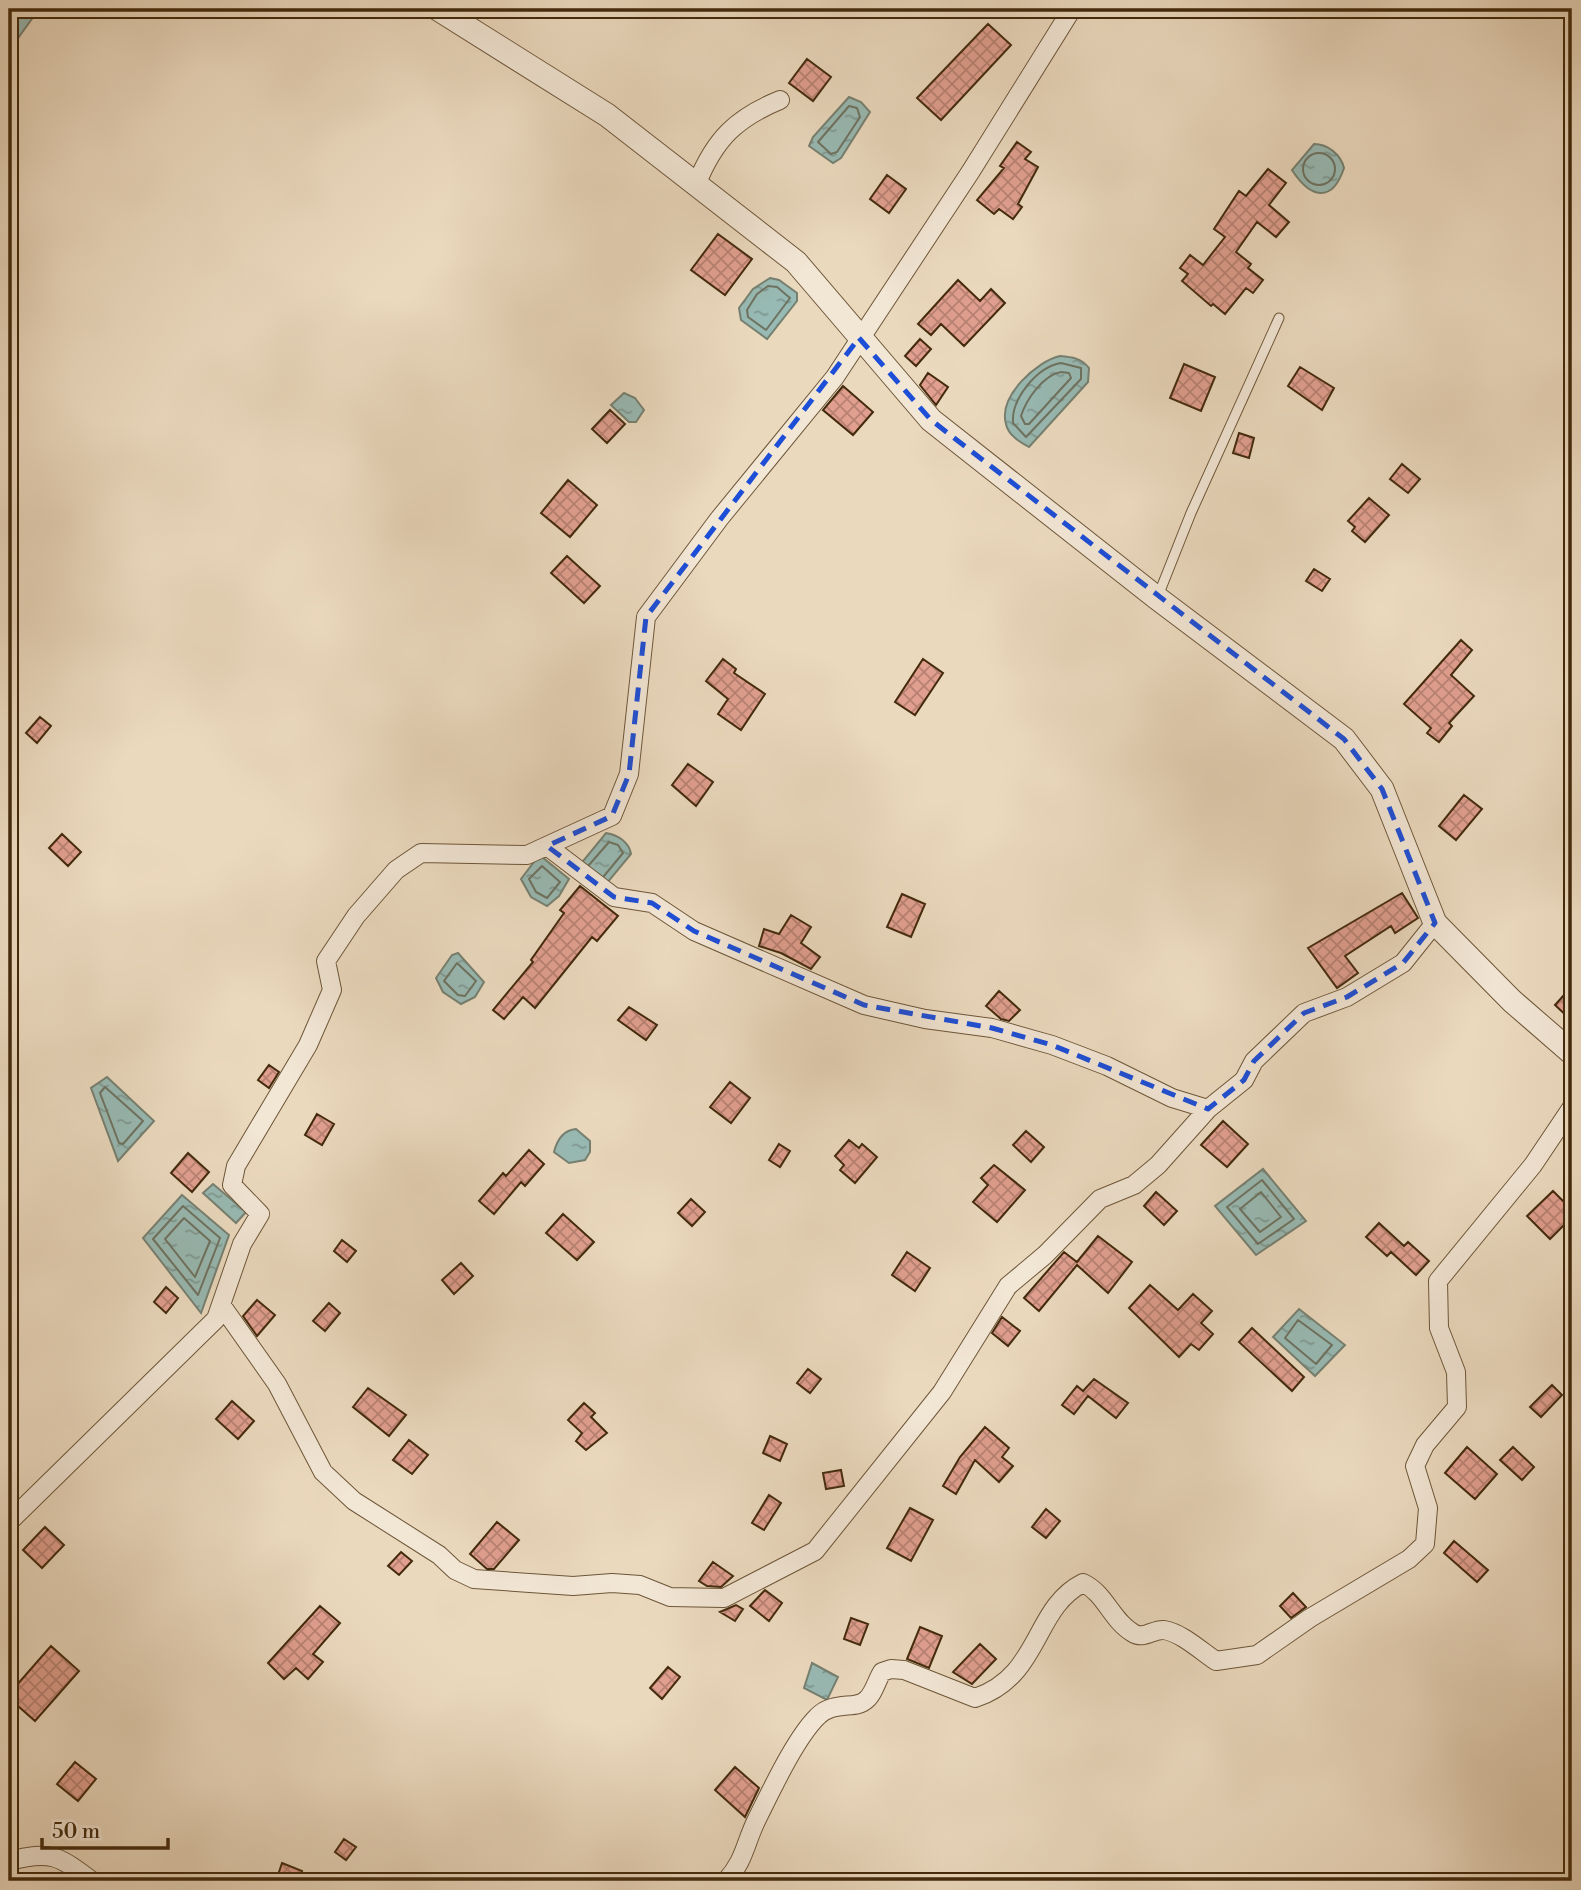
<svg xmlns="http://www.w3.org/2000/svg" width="1581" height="1890" viewBox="0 0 1581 1890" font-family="'Libre Bodoni',serif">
<defs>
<pattern id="water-ripples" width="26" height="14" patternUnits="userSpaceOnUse" patternTransform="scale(1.75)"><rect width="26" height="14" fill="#98bab4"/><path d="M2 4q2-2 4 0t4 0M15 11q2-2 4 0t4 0" fill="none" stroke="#7e9791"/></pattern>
<pattern id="building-cross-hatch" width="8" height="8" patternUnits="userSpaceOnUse" patternTransform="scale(1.75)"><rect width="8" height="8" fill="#e19f8f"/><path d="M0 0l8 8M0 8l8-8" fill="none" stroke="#b88273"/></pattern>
</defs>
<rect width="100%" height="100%" fill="#ebd9be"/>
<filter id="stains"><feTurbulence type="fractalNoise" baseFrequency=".00286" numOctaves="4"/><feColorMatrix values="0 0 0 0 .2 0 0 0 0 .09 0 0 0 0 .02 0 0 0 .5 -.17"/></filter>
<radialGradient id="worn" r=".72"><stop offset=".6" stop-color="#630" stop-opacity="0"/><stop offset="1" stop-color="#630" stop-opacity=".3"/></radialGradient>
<path fill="url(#water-ripples)" stroke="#768071" stroke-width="2" d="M 9,9 L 39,9 L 16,41 L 9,40 Z
M 849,97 L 861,102 L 870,112 L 841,158 L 833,163 L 809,146 L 813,137 Z
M 1314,144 C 1328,144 1341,155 1344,168 C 1332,204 1310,198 1292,170 Z
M 770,278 L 779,280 L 797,293 L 797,301 L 767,339 L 741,320 L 739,308 L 753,289 Z
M 1060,356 C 1072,357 1081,358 1089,368 L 1088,382 L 1029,447 C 1020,442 1008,435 1006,424 C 998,396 1037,361 1060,356 Z
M 624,393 L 635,398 L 644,410 L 636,422 L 629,422 L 611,405 Z
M 606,833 C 618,835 629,842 631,854 L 607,883 L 579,866 Z
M 542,857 L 569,879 L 559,896 L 547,906 L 531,897 L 521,879 L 537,858 Z
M 458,953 L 484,982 L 475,997 L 461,1004 L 443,992 L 436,978 L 452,955 Z
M 107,1077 L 154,1121 L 118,1161 L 91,1088 Z
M 576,1129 L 590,1141 L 590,1152 L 585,1160 L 569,1163 L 554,1152 C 557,1140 564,1130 576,1129 Z
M 1263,1169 L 1306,1221 L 1256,1255 L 1215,1206 Z
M 213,1184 L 246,1212 L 236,1223 L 203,1193 Z
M 182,1195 L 229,1235 L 201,1313 L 143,1238 Z
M 1299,1309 L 1345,1345 L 1315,1376 L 1273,1337 Z
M 812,1663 L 838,1677 L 827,1700 L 804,1688 Z"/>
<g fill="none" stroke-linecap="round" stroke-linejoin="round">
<path stroke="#6e7260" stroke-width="2" d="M 849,106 L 857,108 L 860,117 L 837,152 L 831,154 L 818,142 Z
M1303 169a16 16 0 1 1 32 0a16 16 0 1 1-32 0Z
M 768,286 L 777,287 L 790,298 L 766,330 L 748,317 L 747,310 L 757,294 Z
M 1061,363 L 1081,368 L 1081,379 L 1026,437 L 1013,423 C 1011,399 1037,367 1061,363 Z
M 1061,372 L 1069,373 L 1071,378 L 1029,424 L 1025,424 L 1021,416 C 1026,400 1043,375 1061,372 Z
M 589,865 L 609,842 L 618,845 L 623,853 L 604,876
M 542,866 L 560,882 L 547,898 L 536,892 L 529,879 Z
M 457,963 L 476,981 L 465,996 L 458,995 L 444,981 Z
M 105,1087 L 143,1121 L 123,1144 L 119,1143 L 100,1093 Z
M 1262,1180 L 1294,1219 L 1258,1244 L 1227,1207 Z
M 1261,1192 L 1281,1217 L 1260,1232 L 1240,1209 Z
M 183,1206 L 220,1238 L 198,1295 L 153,1239 Z
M 184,1218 L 210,1241 L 195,1277 L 165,1239 Z
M 1298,1320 L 1332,1345 L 1316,1364 L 1285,1338 Z"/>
</g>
<path fill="url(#building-cross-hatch)" stroke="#432a0c" stroke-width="2" d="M 988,24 L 1011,45 L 941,120 L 917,98 Z
M 807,59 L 831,77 L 813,101 L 789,83 Z
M 1017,142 L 1031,152 L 1025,159 L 1038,167 L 1018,204 L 1022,207 L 1013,219 L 999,209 L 994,214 L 977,200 L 1004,168 L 1000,166 Z
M 1268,169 L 1286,183 L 1269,205 L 1289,222 L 1276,237 L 1257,222 L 1236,252 L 1251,264 L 1248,268 L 1263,280 L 1253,293 L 1246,288 L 1225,314 L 1213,304 L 1211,306 L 1182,281 L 1188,274 L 1180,268 L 1190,255 L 1203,265 L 1225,237 L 1214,229 L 1239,191 L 1246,196 Z
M 887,175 L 906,189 L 889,213 L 870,199 Z
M 718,234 L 752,259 L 725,295 L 691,270 Z
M 958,280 L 980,301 L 991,289 L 1005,303 L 964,346 L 941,324 L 931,335 L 918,324 Z
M 920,339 L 931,349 L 916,366 L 905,356 Z
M 1184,364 L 1215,377 L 1201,411 L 1170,398 Z
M 1300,367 L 1334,388 L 1322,410 L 1288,386 Z
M 928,373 L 948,387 L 936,405 L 920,385 Z
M 843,386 L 873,412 L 853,435 L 823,410 Z
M 610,410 L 625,424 L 607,443 L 592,429 Z
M 1239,433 L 1254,438 L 1249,458 L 1233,453 Z
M 1402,464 L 1420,479 L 1408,493 L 1390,479 Z
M 568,480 L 597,505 L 570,537 L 541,513 Z
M 1369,498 L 1389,515 L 1365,542 L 1352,531 L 1355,527 L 1348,521 Z
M 567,556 L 600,586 L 584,603 L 551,573 Z
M 1314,569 L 1330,579 L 1322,591 L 1306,581 Z
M 1461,640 L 1472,650 L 1451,675 L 1474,696 L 1449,723 L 1452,726 L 1439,742 L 1427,733 L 1431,728 L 1404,704 Z
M 723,659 L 736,669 L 734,673 L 765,694 L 741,730 L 718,714 L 728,699 L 706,681 Z
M 923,659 L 943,673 L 915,715 L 895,702 Z
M 40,717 L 51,726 L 37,743 L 26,733 Z
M 688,764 L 713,782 L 696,806 L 672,785 Z
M 1464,795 L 1482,809 L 1456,840 L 1439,826 Z
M 62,834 L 81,852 L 68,866 L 49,848 Z
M 580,886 L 618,916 L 597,941 L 592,937 L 535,1008 L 523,997 L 504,1019 L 493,1010 L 533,962 L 531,960 L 564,913 L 560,910 Z
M 1402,893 L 1418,918 L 1395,933 L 1391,926 L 1345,956 L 1358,973 L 1337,988 L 1308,948 Z
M 902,894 L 925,904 L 911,937 L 887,927 Z
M 791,915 L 811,927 L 801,943 L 820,957 L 811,969 L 781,953 L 759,946 L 764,929 L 779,934 Z
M 1572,986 L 1572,1021 L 1555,1005 Z
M 999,991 L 1020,1010 L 1009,1021 L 1001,1019 L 986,1006 Z
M 629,1007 L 657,1025 L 646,1040 L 618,1020 Z
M 269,1065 L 279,1072 L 269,1088 L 258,1080 Z
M 730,1082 L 750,1098 L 731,1123 L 710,1107 Z
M 317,1114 L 334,1124 L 322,1145 L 305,1135 Z
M 1223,1121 L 1248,1144 L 1227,1167 L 1201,1145 Z
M 1026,1131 L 1044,1147 L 1031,1162 L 1013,1145 Z
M 849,1140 L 859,1148 L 862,1144 L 877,1157 L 855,1183 L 840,1170 L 844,1165 L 835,1156 Z
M 779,1144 L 790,1151 L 780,1167 L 769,1160 Z
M 529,1150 L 544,1164 L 525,1186 L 521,1182 L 494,1214 L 479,1201 L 503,1173 L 506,1176 Z
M 188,1153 L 209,1172 L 192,1192 L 171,1173 Z
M 994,1165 L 1025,1190 L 997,1222 L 973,1202 L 988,1185 L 981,1178 Z
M 1553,1191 L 1572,1210 L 1572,1217 L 1550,1239 L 1527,1216 Z
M 1156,1192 L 1177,1211 L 1164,1225 L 1144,1206 Z
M 691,1199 L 705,1212 L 692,1226 L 678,1213 Z
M 563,1214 L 594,1242 L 577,1260 L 546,1233 Z
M 1379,1223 L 1404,1246 L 1408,1242 L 1429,1261 L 1416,1275 L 1391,1252 L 1387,1256 L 1366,1237 Z
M 1098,1236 L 1132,1262 L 1108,1293 L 1077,1265 L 1039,1311 L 1024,1298 L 1064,1252 L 1077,1262 Z
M 342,1240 L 356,1251 L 347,1262 L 334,1251 Z
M 907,1252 L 930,1268 L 915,1291 L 892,1275 Z
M 461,1263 L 473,1276 L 454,1294 L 442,1280 Z
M 1150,1285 L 1178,1310 L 1193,1294 L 1212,1311 L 1201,1323 L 1213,1334 L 1199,1350 L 1191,1344 L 1179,1357 L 1129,1308 Z
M 166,1287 L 178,1298 L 166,1313 L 154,1302 Z
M 257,1300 L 275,1315 L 257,1336 L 243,1316 Z
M 329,1303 L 340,1313 L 325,1331 L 313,1321 Z
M 1002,1317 L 1020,1331 L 1008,1346 L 992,1333 Z
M 1252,1328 L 1304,1377 L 1292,1391 L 1239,1342 Z
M 808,1369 L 821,1379 L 810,1393 L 797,1383 Z
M 1094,1379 L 1128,1403 L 1116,1418 L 1088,1396 L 1074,1414 L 1062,1405 L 1077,1386 L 1083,1391 Z
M 1552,1385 L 1562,1395 L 1541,1417 L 1530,1407 Z
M 368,1388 L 406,1415 L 389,1436 L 353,1407 Z
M 232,1401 L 254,1421 L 238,1439 L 216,1419 Z
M 584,1403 L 595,1413 L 591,1417 L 607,1433 L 586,1450 L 576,1441 L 582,1433 L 568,1420 Z
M 985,1427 L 1009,1448 L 1002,1457 L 1013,1466 L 999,1482 L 975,1460 L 956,1494 L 943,1486 L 960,1457 Z
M 770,1436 L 787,1444 L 780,1461 L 763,1453 Z
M 409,1440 L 428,1455 L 412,1474 L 393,1460 Z
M 1467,1447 L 1497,1474 L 1475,1499 L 1445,1473 Z
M 1513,1447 L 1534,1467 L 1522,1480 L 1500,1460 Z
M 841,1470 L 844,1486 L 826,1489 L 823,1473 Z
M 769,1495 L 781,1503 L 764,1530 L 752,1523 Z
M 910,1508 L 933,1520 L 911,1561 L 887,1548 Z
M 1046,1509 L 1060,1521 L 1046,1538 L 1032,1527 Z
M 497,1522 L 519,1540 L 494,1569 L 487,1569 L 470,1554 Z
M 45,1527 L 64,1545 L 42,1568 L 23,1550 Z
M 1454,1541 L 1488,1570 L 1477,1582 L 1444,1553 Z
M 401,1552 L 412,1561 L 399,1575 L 388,1566 Z
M 713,1562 L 733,1576 L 721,1587 L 707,1586 L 699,1581 Z
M 765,1590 L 782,1603 L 769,1621 L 750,1606 Z
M 1293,1593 L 1306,1607 L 1291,1618 L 1280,1606 Z
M 736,1605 L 743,1609 L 735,1621 L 720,1612 Z
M 320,1606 L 340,1623 L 313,1654 L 323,1662 L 308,1679 L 296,1668 L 284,1679 L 268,1663 Z
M 851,1618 L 868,1624 L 860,1645 L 844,1639 Z
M 920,1627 L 942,1636 L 929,1668 L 907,1659 Z
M 980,1644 L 996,1659 L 972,1684 L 953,1672 Z
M 51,1646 L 79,1671 L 35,1721 L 9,1698 L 9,1694 Z
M 668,1667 L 680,1677 L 662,1699 L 650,1688 Z
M 75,1762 L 96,1779 L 78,1801 L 57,1784 Z
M 735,1767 L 759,1788 L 745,1817 L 715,1790 Z
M 344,1839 L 356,1847 L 346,1860 L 335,1852 Z
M 282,1863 L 302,1871 L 298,1881 L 276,1881 Z"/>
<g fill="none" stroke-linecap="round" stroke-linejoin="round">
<g stroke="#6d5638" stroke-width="11">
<path id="service" d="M 1158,596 L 1191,513 L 1279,318"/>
</g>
<g stroke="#6d5638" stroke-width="20">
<path id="minor" d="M 697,183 C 715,139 736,118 780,100
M 547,846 L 614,897 L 652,903 L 694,931 L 864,1005 L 925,1019 L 992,1028 L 1052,1045 L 1107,1066 L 1172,1098 L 1208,1109 L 1244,1080 L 1254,1061 L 1304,1013 L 1347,997 L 1403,963 L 1435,923
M 222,1306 L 277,1384 L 323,1472 L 354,1501 L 439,1555 L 455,1570 L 474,1579 L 573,1586 L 612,1583 L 640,1585 L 670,1597 L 724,1598 L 815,1551 L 942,1392 L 1008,1286 L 1045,1255 L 1100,1199 L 1134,1185 L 1158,1165 L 1208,1109
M 9,1522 L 216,1319 L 242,1244 L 260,1214 L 232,1185 L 236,1166 L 308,1045 L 332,990 L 326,961 L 356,916 L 396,870 L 421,853 L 527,855 L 612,816 L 629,774 L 646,617 L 719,519 L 835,377 L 971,171 L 1072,9
M 9,1861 C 51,1850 59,1856 92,1881
M 726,1881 C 745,1860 745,1843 757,1819 C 771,1791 795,1739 817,1717 C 833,1700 856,1710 866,1700 C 873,1695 877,1680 882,1672 L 891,1669 L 904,1670 L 975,1698 C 1041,1676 1033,1608 1083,1583 C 1105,1593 1112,1621 1133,1633 C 1144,1640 1153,1629 1164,1630 C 1182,1633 1201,1651 1216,1661 L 1257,1655 L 1310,1618 L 1409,1559 L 1425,1544 L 1428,1508 L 1415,1466 L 1425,1445 L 1457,1407 L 1456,1372 L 1439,1328 L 1438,1281 L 1533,1165 L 1572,1107"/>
</g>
<g stroke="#6d5638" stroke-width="25">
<path id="tertiary" d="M 438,9 L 607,115 L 796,262 L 931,420 L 1157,598 L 1344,739 L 1382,789 L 1435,923 L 1512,1001 L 1572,1053"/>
</g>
<use href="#service" stroke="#f2e6d5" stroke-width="9"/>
<use href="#minor" stroke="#f2e6d5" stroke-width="18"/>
<use href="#tertiary" stroke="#f2e6d5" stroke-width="23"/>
</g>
<path fill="none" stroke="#1d4ed8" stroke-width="5" stroke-dasharray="14 9" stroke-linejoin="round" d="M 859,338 L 931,420 L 1344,739 L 1382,789 L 1435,923 L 1403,963 L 1347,997 L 1304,1013 L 1254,1061 L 1244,1080 L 1208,1109 L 1052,1045 L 992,1028 L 864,1005 L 694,931 L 652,903 L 614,897 L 547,846 L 612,816 L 629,774 L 646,617 Z"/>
<rect width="1581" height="1890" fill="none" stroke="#ebd9be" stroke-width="35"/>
<rect x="10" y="10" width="1560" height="1869" fill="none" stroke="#432a0c" stroke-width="3.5"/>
<rect x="18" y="18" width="1546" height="1855" fill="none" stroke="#432a0c" stroke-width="2"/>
<path d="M42 1838v10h126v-10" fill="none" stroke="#432a0c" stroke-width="3.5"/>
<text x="52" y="1838" font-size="21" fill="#432a0c" stroke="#f2e6d5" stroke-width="5" paint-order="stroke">50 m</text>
<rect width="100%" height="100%" filter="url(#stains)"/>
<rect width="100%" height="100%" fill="url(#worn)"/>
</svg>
